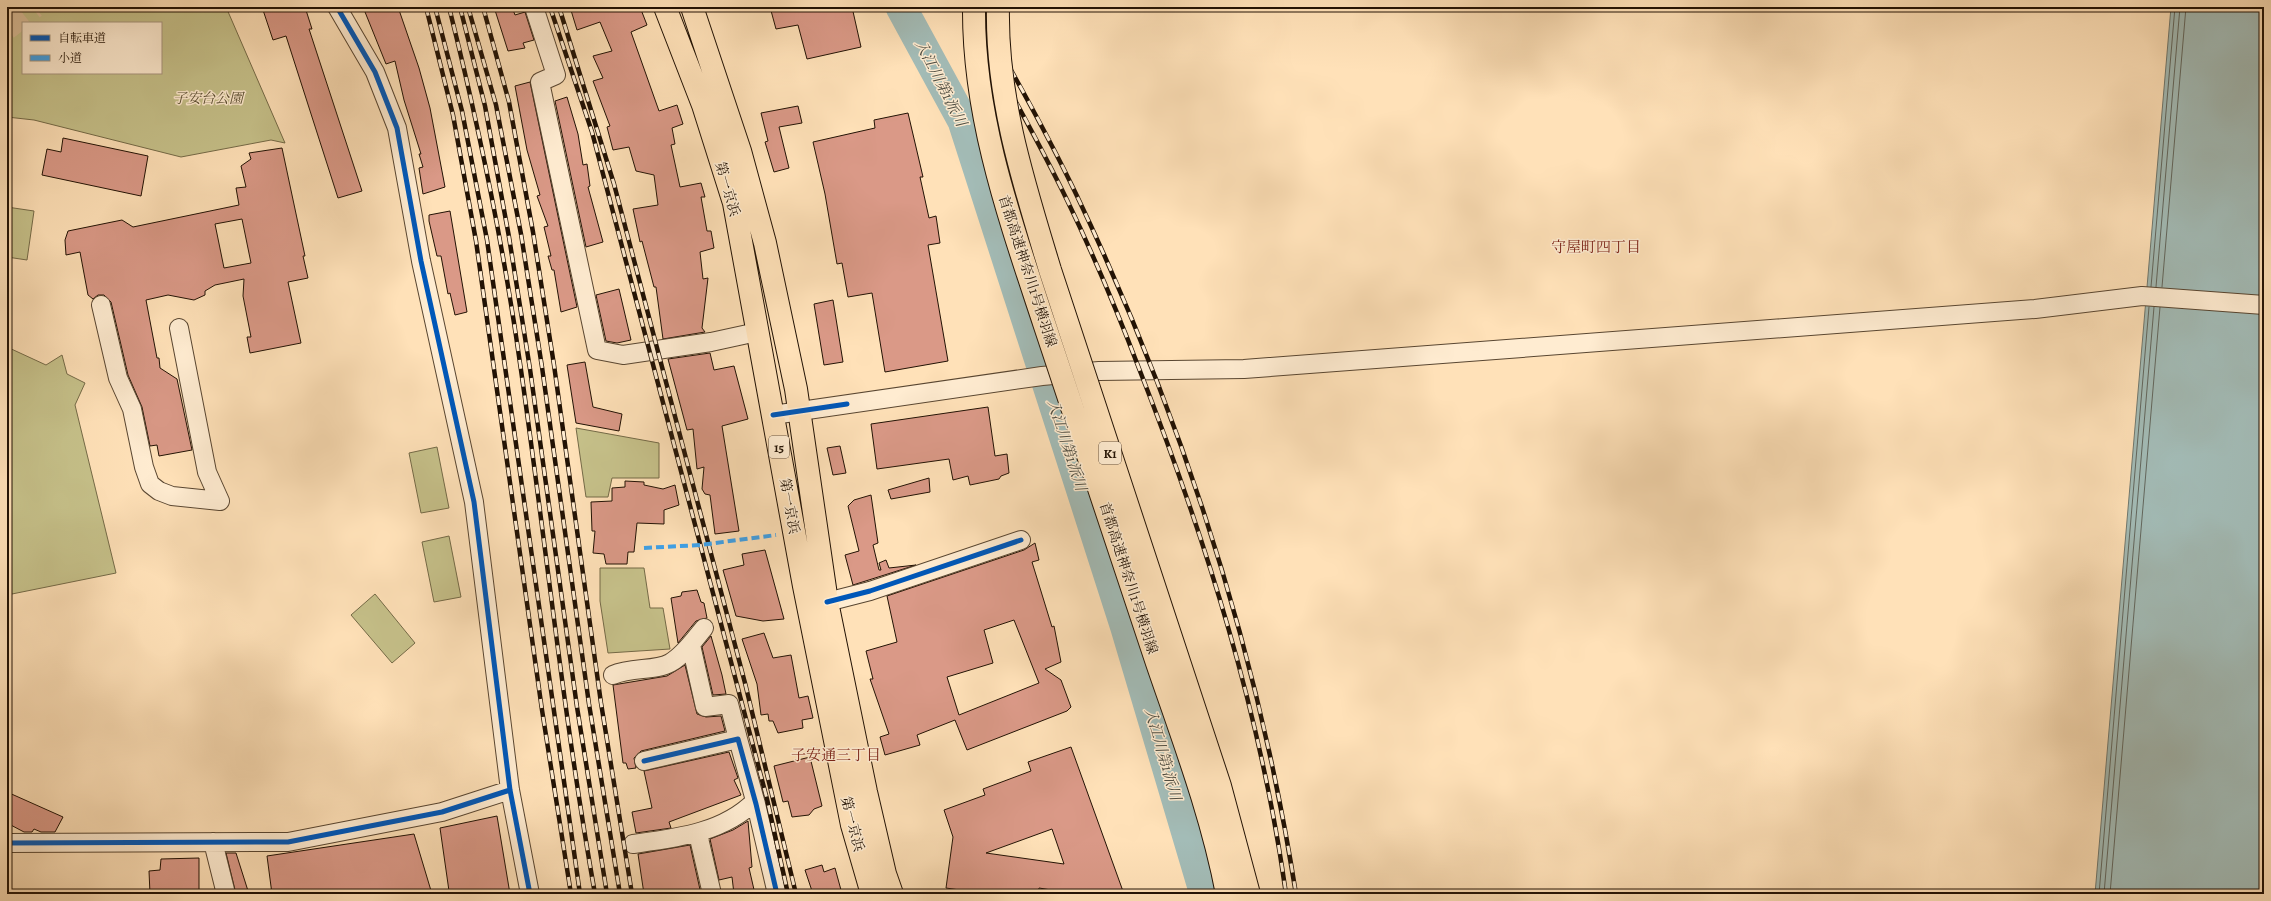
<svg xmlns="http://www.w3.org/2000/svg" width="2271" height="901" viewBox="0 0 2271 901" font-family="Alegreya,'Noto Serif JP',serif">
<rect width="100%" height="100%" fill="#ffe1b8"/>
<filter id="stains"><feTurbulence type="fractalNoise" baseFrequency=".005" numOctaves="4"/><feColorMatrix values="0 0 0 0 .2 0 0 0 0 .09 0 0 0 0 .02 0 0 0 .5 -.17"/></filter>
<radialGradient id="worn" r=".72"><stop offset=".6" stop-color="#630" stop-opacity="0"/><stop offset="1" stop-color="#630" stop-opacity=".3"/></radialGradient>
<path fill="#c6c18a" stroke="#746a47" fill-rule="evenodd" d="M 7,7 L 226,7 L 285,143 L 271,140 L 181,157 L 34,120 L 7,117 ZM 23,23 L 161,23 L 161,73 L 23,73 Z
M 7,207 L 34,211 L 27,260 L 7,257 Z
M 7,347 L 46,365 L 62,355 L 67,374 L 85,383 L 75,405 L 116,573 L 7,595 Z
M 576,428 L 659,443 L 659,478 L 612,478 L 608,497 L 586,497 Z
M 437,447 L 449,508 L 421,513 L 409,453 Z
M 449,536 L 461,597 L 434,602 L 422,542 Z
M 600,568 L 644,568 L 650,608 L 663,608 L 670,649 L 608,653 L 600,601 Z
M 375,594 L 415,643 L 392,663 L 351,615 Z"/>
<path fill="#a3bcb7" stroke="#6f786f" d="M 2171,7 L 2264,7 L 2264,894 L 2095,894 Z"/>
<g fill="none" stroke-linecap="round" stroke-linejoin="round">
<path stroke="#62675e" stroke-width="1" d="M 2151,287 L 2175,7
M 2156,287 L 2180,7
M 2162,287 L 2186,7
M 2099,894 L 2149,307
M 2104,894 L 2154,307
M 2110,894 L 2160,307"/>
<path stroke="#a3bcb7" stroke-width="31" d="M 901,7 L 963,121 L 1126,628 L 1205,894"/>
</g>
<path fill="#da9987" stroke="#221204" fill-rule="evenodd" d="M 262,7 L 305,7 L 312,29 L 309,29 L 362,191 L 338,198 L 286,36 L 273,40 Z
M 363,7 L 398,7 L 419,68 L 430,108 L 445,187 L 423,194 L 419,168 L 423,167 L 419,154 L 421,154 L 404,100 L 395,61 L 386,64 Z
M 494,7 L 512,7 L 515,15 L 525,12 L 534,40 L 523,43 L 525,48 L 508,51 Z
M 570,7 L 640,7 L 647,25 L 631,32 L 659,111 L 677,105 L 683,124 L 672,128 L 675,144 L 671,145 L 680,187 L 701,183 L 705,197 L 701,197 L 707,231 L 711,231 L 714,248 L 700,252 L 703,279 L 708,278 L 702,328 L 705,332 L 663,339 L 656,287 L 654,287 L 642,241 L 640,242 L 633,209 L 658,205 L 654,175 L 636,171 L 629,147 L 613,150 L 607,127 L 610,126 L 593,81 L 603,78 L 593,56 L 612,51 L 600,22 L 577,30 Z
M 770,7 L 852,7 L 861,47 L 807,59 L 798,25 L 776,29 Z
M 530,82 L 577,307 L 561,312 L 554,270 L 552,270 L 548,256 L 551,256 L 544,227 L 548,226 L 537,196 L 540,195 L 527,150 L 515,86 Z
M 567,97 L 578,134 L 583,165 L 587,164 L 590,186 L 588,187 L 603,242 L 586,247 L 555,101 Z
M 798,106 L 802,123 L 779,127 L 789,168 L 774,172 L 765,142 L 768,141 L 761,113 Z
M 908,113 L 923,177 L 920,177 L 929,218 L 936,216 L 940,243 L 928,245 L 948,361 L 885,372 L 872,293 L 848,297 L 842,263 L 837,264 L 825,194 L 813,142 L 875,128 L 874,120 Z
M 63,138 L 148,156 L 141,196 L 42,175 L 47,149 L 61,152 Z
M 282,148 L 305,256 L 303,256 L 308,278 L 288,282 L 301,343 L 250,353 L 247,337 L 251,337 L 243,296 L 244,279 L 215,285 L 205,291 L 205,295 L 194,300 L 168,295 L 146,300 L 157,358 L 159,358 L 160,368 L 177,379 L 192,450 L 159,456 L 157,445 L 150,446 L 142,407 L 128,375 L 111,302 L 104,295 L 98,295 L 93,299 L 88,295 L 80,252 L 66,255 L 65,240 L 68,231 L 122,220 L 133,227 L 239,205 L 236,188 L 246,187 L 241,166 L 251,159 L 249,153 ZM 242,219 L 251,263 L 224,268 L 215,224 Z
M 450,211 L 467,312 L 455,315 L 450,293 L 448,294 L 441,256 L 437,256 L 429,221 L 429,215 Z
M 619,289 L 631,340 L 617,343 L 606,341 L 596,295 Z
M 833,300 L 843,362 L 824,365 L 814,304 Z
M 710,353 L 714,370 L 734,366 L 748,419 L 722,426 L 739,531 L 715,534 L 710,495 L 705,494 L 702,489 L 704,467 L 697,469 L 693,429 L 687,430 L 668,359 Z
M 585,362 L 593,407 L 622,414 L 619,431 L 576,423 L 567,365 Z
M 988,407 L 995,456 L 1007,454 L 1009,473 L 1001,476 L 999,479 L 970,485 L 968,476 L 953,480 L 949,459 L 877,469 L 871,424 Z
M 840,446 L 846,473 L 833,475 L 827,448 Z
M 929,478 L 930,492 L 891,499 L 888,490 Z
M 625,481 L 644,482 L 644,485 L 663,489 L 675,485 L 679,505 L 664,510 L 664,524 L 637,523 L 634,552 L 628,552 L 627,564 L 606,564 L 604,554 L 593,553 L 595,531 L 592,531 L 591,502 L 612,501 L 612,488 L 625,487 Z
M 871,495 L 878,543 L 873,545 L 879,570 L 881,570 L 879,563 L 886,560 L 889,568 L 916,565 L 853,585 L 845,555 L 859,551 L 848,506 L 854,500 Z
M 1035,543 L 1039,560 L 1032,562 L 1052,627 L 1054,626 L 1061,662 L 1045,669 L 1061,680 L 1071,707 L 1067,711 L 967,750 L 955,720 L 917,735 L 920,745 L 885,755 L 880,737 L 889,734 L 870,679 L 873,679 L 866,651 L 897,642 L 887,596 L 1024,550 ZM 1014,620 L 1039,683 L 959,715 L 947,677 L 993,663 L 984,630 Z
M 765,550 L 784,619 L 763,621 L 736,616 L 723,570 L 744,565 L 742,554 Z
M 697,590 L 701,602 L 704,603 L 707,618 L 696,621 L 678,643 L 671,598 L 681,596 L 682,592 Z
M 764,633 L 773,658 L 791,655 L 799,698 L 808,696 L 813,718 L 802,720 L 803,728 L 778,733 L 773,721 L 769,721 L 768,714 L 761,715 L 757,684 L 742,639 Z
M 711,636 L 722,675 L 726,694 L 713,695 L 702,647 Z
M 685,665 L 697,714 L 706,717 L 721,716 L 725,731 L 641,751 L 634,758 L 636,768 L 628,769 L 626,763 L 623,763 L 613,685 L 667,676 Z
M 1071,747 L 1124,894 L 1075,894 L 1039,888 L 1038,894 L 987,894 L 946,888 L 953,837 L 944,810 L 985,795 L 983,789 L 1031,771 L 1028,762 ZM 1052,829 L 1064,864 L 986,853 Z
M 729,752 L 738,778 L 734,780 L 741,795 L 669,822 L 671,828 L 636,833 L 632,812 L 652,808 L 644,771 Z
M 810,757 L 822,806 L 814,809 L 809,815 L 792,817 L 788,801 L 783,802 L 774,766 Z
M 7,792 L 63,817 L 55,832 L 41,832 L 34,829 L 32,832 L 24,832 L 7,823 Z
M 497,816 L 510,894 L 452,894 L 452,890 L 449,891 L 440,828 Z
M 748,821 L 752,867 L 749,868 L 755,894 L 734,894 L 732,877 L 719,880 L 710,839 L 733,830 Z
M 414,834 L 432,894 L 359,894 L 358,890 L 329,894 L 272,894 L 267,856 Z
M 690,845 L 701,894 L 644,894 L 638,854 Z
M 226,853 L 236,853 L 249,894 L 236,894 Z
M 199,858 L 199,894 L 150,894 L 149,871 L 160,870 L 161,859 Z
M 822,865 L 824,872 L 835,868 L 841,890 L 837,891 L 838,894 L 813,894 L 805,870 Z"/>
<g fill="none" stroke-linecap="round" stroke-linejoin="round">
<path stroke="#dec29d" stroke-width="22" stroke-dasharray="22 11" stroke-linecap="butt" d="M 7,29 L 35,7"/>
<g stroke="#594631" stroke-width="20">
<path id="minor" d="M 337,7 L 375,72 L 397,128 L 421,261 L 474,502 L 510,790 L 530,894
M 534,7 L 556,75 L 540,82 L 597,350 L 623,355 L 711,342 L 757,332
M 101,305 L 118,378 L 132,409 L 144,467 L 150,484 L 159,491 L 172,496 L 220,501
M 179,328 L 207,472 L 220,501
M 773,415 L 1042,376 L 1099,371 L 1244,369 L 2035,309 L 2142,296 L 2264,305
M 827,602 L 870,591 L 1021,540
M 691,645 L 705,707 L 729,704 L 738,739
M 613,675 C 631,667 656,671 670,663 C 684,655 694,640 704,628
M 644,761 L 738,739 L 756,804 L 777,894
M 698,834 L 712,894
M 213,842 L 226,894
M 7,843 L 288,842 L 442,812 L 510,790
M 633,844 C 677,838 723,833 755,801"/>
</g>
<g stroke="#221204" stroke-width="24">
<path id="highway" d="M 665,7 L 703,105 L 734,203 L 804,586 L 852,825 L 872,894
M 692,7 L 740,151 L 765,243 L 796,389 L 827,602 L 866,792 L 885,874 L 892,894"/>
</g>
<use href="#minor" stroke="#ffecd1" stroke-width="18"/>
<use href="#highway" stroke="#ffe1b8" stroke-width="22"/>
<g stroke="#221204" stroke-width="4.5">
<path id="rail" d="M 426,7 L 453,115 L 476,241 L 542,710 L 571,894
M 435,7 L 462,111 L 487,240 L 580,894
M 449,7 C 479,127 504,248 521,370 C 546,545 564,720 595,894
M 460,7 L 485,106 L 509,237 L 530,369 L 577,707 L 607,894
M 468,7 L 496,105 L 521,234 L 542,367 L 589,704 L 620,894
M 483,7 L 509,102 L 533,232 L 554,365 L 601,703 L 632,894
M 550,7 L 592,132 L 767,799 L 788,894
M 559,7 L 614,184 L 745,683 L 796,894
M 963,7 C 999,71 1035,134 1067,200 C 1094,256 1118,313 1140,371 C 1206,540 1261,714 1286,894
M 975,7 C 1011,69 1046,131 1077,196 C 1182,417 1258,652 1296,894"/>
</g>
<use href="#rail" stroke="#ffecd1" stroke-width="3" stroke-dasharray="9" stroke-linecap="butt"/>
<g stroke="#221204" stroke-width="24" stroke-linecap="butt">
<path id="highway-bridge" d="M 974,7 C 973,117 1010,220 1044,323 C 1082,436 1120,549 1157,663 C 1183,739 1212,815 1227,894
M 998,7 C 996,98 1024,184 1050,270 L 1220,786 L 1249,894"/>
</g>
<use href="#highway-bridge" stroke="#ffe1b8" stroke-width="22"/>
<path stroke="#3ea1e9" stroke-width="4" stroke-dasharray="8 4" stroke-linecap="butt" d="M 644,548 L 700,545 L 776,535"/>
<g stroke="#ffecd1" stroke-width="8">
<path id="cycleway" d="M 337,7 L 375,72 L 397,128 L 421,261 L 474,502 L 510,790 L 530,894
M 773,415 L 847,404
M 827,602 L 870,591 L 1021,540
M 644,761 L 738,739 L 756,804 L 777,894
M 7,843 L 288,842 L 442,812 L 510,790"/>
</g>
<use href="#cycleway" stroke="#0057b8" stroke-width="5"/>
</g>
<g text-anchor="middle" stroke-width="3" stroke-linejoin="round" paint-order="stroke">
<g fill="#ffecd1" stroke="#645342" stroke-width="1">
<rect x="769" y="436" width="20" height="22" rx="3"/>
<rect x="1099" y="442" width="22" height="22" rx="3"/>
</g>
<g font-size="13" font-weight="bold" fill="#221204">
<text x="779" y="452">15</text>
<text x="1110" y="458">K1</text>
</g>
<g font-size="14" font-style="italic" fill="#5b4f33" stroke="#ffecd1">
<text x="208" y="103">子安台公園</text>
</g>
<g font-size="14" fill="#221204" stroke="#ffecd1">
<text transform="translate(728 189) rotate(74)" y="5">第一京浜</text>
<text transform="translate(1028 271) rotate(72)" y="5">首都高速神奈川1号横羽線</text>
<text transform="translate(790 506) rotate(80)" y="5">第一京浜</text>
<text transform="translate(1129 578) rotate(72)" y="5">首都高速神奈川1号横羽線</text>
<text transform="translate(853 824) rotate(76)" y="5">第一京浜</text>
</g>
<g font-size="15" font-style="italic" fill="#4f4e43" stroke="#ffecd1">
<text transform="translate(941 83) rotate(63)" y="5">入江川第1派川</text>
<text transform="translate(1067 445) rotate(72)" y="5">入江川第1派川</text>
<text transform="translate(1163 754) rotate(74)" y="5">入江川第1派川</text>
</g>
<g font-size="15" fill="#7a1f14" stroke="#ffecd1">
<text x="1596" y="252">守屋町四丁目</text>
<text x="836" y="760">子安通三丁目</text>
</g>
</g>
<rect width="2271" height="901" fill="none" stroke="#ffe1b8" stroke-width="24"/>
<rect x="8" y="8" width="2255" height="885" fill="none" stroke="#221204" stroke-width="2"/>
<rect x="12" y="12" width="2247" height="877" fill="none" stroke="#221204"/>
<rect x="22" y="22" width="140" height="52" fill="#ffecd1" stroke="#a7957f"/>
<rect x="30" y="35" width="20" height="6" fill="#0057b8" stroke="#a7957f"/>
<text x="58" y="42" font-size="12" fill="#221204">自転車道</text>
<rect x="30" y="55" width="20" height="6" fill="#3ea1e9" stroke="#a7957f"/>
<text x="58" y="62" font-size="12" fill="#221204">小道</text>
<rect width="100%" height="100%" filter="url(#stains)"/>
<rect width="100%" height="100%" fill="url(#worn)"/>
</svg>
